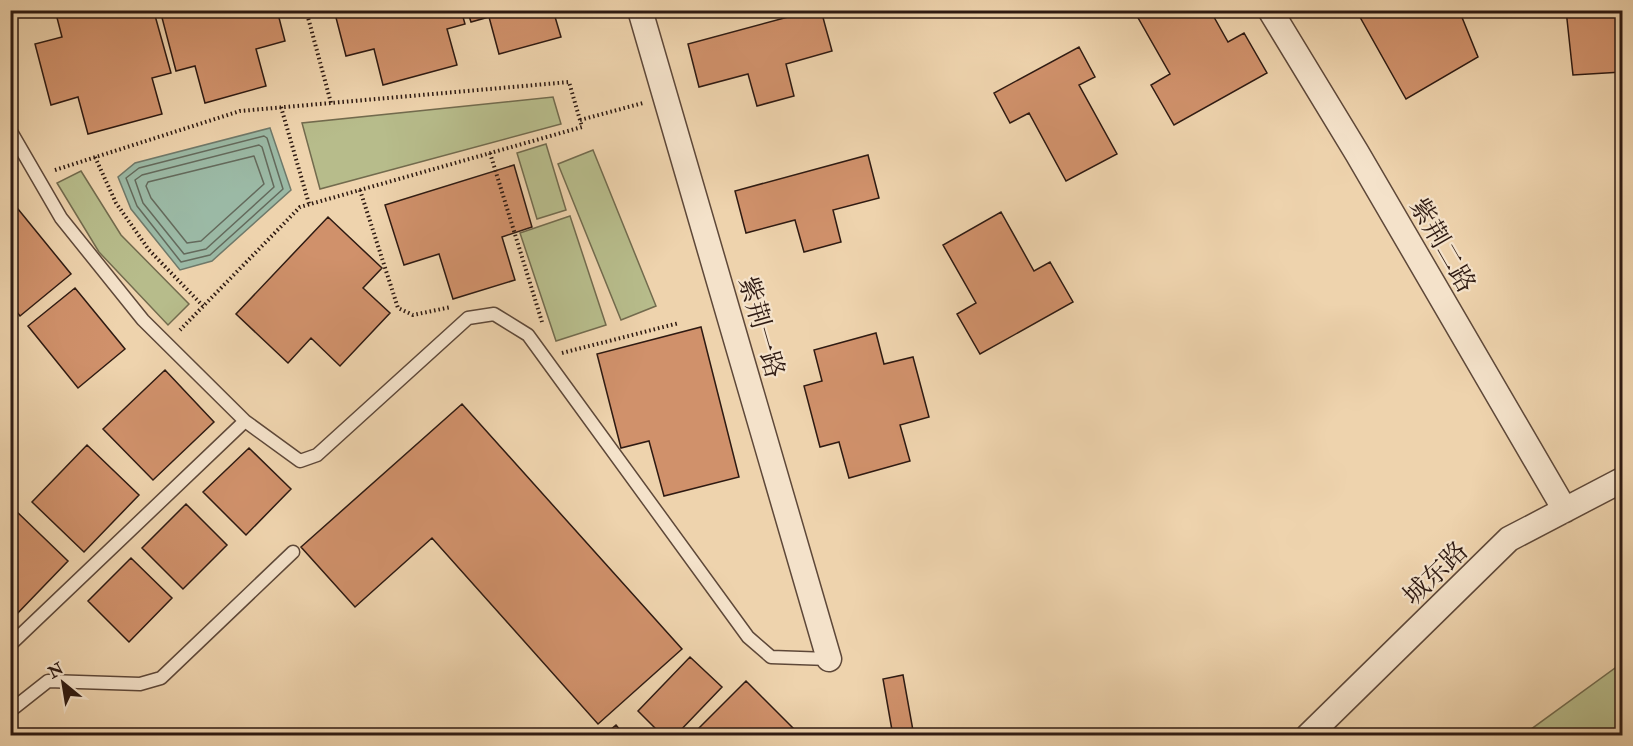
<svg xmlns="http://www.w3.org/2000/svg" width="1633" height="746" viewBox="0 0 1633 746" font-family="'IM FELL Double Pica','Noto Serif SC',serif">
<rect width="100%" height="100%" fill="#eed3ad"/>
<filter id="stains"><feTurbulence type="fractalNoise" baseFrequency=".00333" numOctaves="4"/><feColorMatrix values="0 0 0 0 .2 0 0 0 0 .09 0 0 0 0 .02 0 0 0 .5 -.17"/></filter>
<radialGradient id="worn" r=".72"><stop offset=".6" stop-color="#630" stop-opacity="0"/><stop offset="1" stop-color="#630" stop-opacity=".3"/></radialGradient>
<path fill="#b7bc8b" stroke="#726b4e" stroke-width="1.5" d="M 553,97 L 561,124 L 320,189 L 302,123 Z
M 546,144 L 566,210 L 537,219 L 517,153 Z
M 593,150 L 656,306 L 621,320 L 558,164 Z
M 81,171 L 121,235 L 189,304 L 168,325 L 99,252 L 57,183 Z
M 570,216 L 606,325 L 556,341 L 520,233 Z
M 1622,663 L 1622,735 L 1523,735 Z"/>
<path fill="#9bb9a5" stroke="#6f796a" stroke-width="1.5" d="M 270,128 L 291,190 L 212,261 L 180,270 L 131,209 L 118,177 L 135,163 Z"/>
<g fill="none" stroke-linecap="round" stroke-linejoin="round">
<path stroke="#646a5c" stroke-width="1.5" d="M 264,136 L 267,138 L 283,189 L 210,255 L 181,262 L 137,206 L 126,178 L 139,168 Z
M 259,145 L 262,147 L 274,187 L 206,249 L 184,254 L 143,203 L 135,180 L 142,175 Z
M 254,156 L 264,184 L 201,241 L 187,243 L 151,198 L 146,186 L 148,182 Z"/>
</g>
<path fill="#d0916b" stroke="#2e1a12" stroke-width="1.5" d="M 55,10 L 134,10 L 136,17 L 154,12 L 171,73 L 152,78 L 162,114 L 88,134 L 78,97 L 51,105 L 35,44 L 62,37 Z
M 160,10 L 277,10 L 285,41 L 256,49 L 266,86 L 205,103 L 195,66 L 176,71 Z
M 334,10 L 461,10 L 465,24 L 447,29 L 457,65 L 383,85 L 374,49 L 346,56 Z
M 467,10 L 553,10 L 561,37 L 499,54 L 489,17 L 471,22 Z
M 814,10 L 821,10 L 832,51 L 786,64 L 794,96 L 757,106 L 748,74 L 699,87 L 688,44 Z
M 1147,10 L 1210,10 L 1228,42 L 1244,33 L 1267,73 L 1174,125 L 1151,85 L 1170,74 L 1137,16 Z
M 1356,10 L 1459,10 L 1478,57 L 1406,99 Z
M 1566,10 L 1622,10 L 1622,72 L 1573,75 Z
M 1079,47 L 1095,77 L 1079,85 L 1117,154 L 1066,181 L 1029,113 L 1010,123 L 994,93 Z
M 868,155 L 879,198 L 833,210 L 841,242 L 804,252 L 795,220 L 746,233 L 735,191 Z
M 514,165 L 532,227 L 502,237 L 515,280 L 453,299 L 439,254 L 404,265 L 385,205 Z
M 18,209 L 71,274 L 20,316 L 10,303 L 10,215 Z
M 1001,212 L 1034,271 L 1050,262 L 1073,302 L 980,354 L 957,314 L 976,303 L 943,245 Z
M 328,217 L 382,268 L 363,288 L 390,313 L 340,366 L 311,338 L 288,363 L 236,314 Z
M 75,288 L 125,349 L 78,388 L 28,326 Z
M 701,327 L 739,477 L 664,496 L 649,441 L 621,448 L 597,354 Z
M 876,333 L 884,364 L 913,357 L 929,417 L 900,425 L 910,461 L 849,478 L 839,442 L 820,447 L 804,386 L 822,381 L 814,350 Z
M 165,370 L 214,422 L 153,480 L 103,429 Z
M 462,404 L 682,649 L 598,724 L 432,538 L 355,607 L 301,547 Z
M 87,445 L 139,495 L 84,552 L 32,502 Z
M 249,448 L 291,489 L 246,535 L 203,492 Z
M 186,504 L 227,545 L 183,589 L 142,548 Z
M 15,510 L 68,561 L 13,618 L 10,616 L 10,515 Z
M 131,558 L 172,598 L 129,642 L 88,601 Z
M 690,657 L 722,687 L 675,736 L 663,736 L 638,711 Z
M 903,675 L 914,736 L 893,736 L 883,679 Z
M 746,681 L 801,736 L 691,736 Z
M 616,725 L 625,736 L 603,736 Z"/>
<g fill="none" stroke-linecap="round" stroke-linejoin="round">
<g stroke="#5e4839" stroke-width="15">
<path id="lane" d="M 10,130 L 61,218 L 143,320 L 245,421 L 300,461 L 317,455 L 468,318 L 494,314 L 528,335 L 748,637 L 771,657 L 829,659
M 10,645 L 245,421
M 10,711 L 48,681 L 140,684 L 161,678 L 293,552"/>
</g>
<g stroke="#5e4839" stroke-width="27">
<path id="street" d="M 640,10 L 829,659
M 1270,10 L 1357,153 L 1565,510
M 1308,736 L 1509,539 L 1622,480"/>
</g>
<path stroke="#2e1a12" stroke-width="4" stroke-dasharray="1.5 3" stroke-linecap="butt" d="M 306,10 L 331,103
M 281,107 L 309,204
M 580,120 L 643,103
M 490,153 L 542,322
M 95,157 L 116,203 L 149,250 L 203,306
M 55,170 L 240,111 L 569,82 L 582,127 L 300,207 L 180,330
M 360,190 L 398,308 L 413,315 L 451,307
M 562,353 L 679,323"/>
<use href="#lane" stroke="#f4e2ca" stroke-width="12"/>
<use href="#street" stroke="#f4e2ca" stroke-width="24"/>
</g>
<g text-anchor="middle" stroke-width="4.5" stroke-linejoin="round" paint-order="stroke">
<g font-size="26" fill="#2e1a12" stroke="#f4e2ca">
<text transform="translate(1443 245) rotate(60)" y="9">紫荆二路</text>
<text transform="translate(762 327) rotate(74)" y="9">紫荆一路</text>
<text transform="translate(1435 573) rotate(-44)" y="9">城东路</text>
</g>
</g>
<rect width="1633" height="746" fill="none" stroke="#eed3ad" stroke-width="36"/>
<rect x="12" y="12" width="1609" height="722" fill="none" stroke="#2e1a12" stroke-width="3"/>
<rect x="18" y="18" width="1597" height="710" fill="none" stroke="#2e1a12" stroke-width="1.5"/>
<g transform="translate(63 683) rotate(330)" stroke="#f4e2ca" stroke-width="4.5" paint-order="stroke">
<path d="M0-4.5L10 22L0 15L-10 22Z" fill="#2e1a12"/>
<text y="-9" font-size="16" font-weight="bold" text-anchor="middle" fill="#2e1a12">N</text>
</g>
<rect width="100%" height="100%" filter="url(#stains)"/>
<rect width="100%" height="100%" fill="url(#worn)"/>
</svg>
